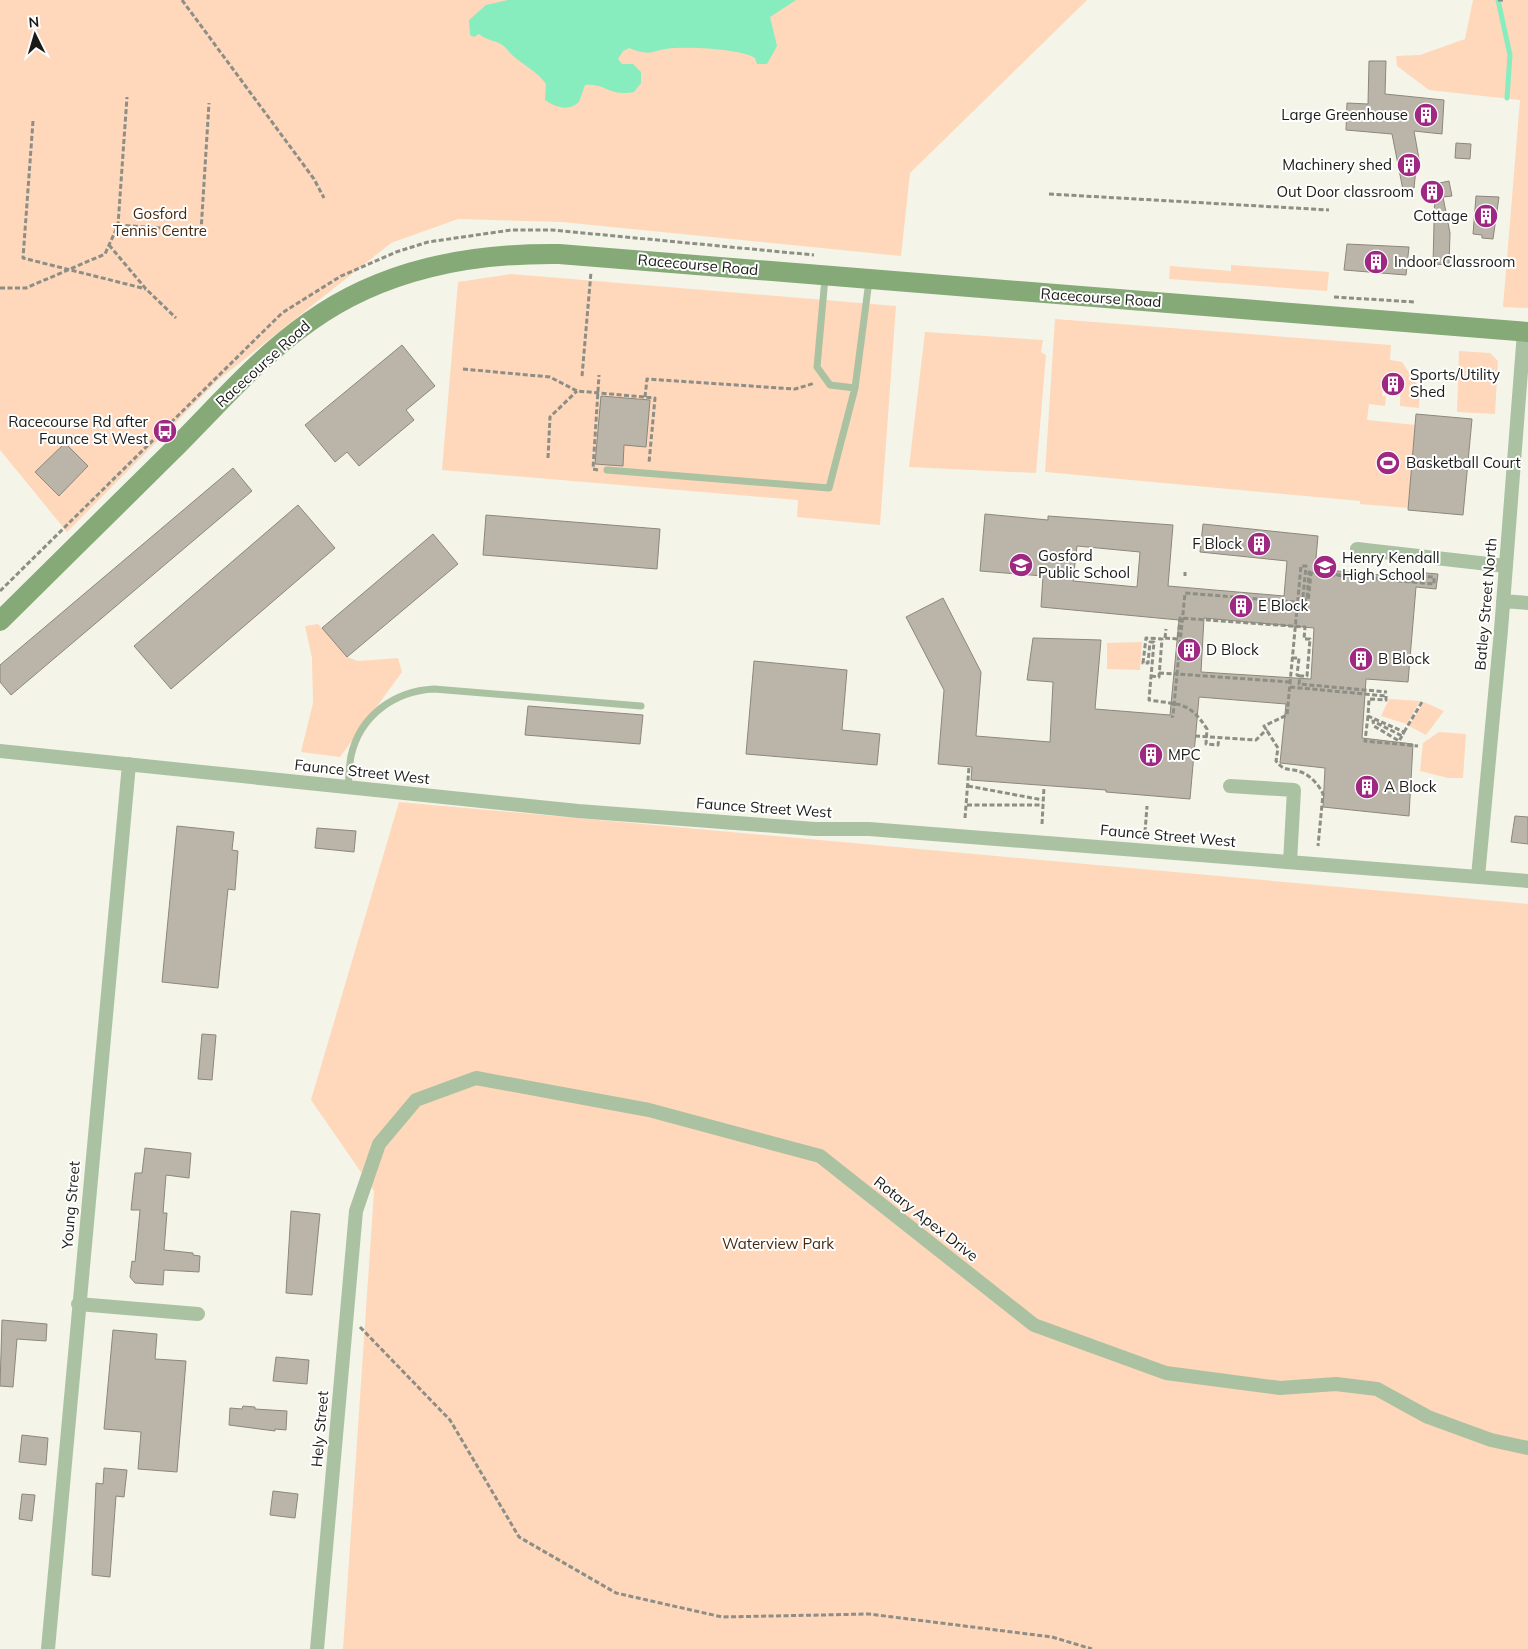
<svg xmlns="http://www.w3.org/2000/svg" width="1528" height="1649" viewBox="0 0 1528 1649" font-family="Mulish,sans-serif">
<rect width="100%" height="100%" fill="#f4f5e8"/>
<path fill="#ffd7bb" d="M 0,0 L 1087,0 L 910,173 L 901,256 L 562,222 L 458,219 L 391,243 L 218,380 L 67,532 L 0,450 Z
M 1473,0 L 1528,0 L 1528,308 L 1503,307 L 1520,100 L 1429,90 L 1397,66 L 1396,56 L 1420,55 L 1465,39 Z
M 1231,265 L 1329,272 L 1327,291 L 1169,279 L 1170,266 L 1231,271 Z
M 511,274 L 896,306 L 880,525 L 797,517 L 798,500 L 442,470 L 458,282 Z
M 1055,319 L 1391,345 L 1390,360 L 1402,362 L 1420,389 L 1419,408 L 1400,406 L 1401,379 L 1387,378 L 1385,389 L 1383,390 L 1382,396 L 1386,396 L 1385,406 L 1369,404 L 1367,420 L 1416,425 L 1408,508 L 1360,504 L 1360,501 L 1045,472 Z
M 925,332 L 1043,340 L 1041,352 L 1046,355 L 1036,473 L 909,467 Z
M 1459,351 L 1490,353 L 1498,361 L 1495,414 L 1457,412 Z
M 318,624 L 347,657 L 358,661 L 398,658 L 402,672 L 340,757 L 301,752 L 313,703 L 312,658 L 305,626 Z
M 1142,642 L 1140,670 L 1107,669 L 1107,643 Z
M 1389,699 L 1420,701 L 1407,724 L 1381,716 Z
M 1424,702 L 1444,711 L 1426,735 L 1409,726 Z
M 1439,732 L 1466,734 L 1463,778 L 1448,778 L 1420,771 L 1423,743 Z
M 399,802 L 1528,904 L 1528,1649 L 343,1649 L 374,1191 L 311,1100 Z"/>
<path fill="#87edbe" d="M 508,0 L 796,0 L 770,17 L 777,46 L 767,64 L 757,64 L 755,58 C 741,49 693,47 674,48 C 652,49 654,58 629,48 L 623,51 L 618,59 L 622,64 L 633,64 L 641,72 L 641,83 L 634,92 C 609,97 606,83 585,85 L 579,102 C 569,112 555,107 545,100 L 546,84 C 537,71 523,65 512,55 C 508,51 506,47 501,44 C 493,40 486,40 479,34 L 474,37 L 470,35 L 469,20 L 486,5 Z"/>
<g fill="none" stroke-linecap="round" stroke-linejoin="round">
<path stroke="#87edbe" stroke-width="5" d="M 1498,0 L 1510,55 L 1507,98"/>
</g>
<path fill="#bbb5a9" stroke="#8c877c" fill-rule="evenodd" d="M 1369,61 L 1386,61 L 1385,94 L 1444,100 L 1442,134 L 1414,131 L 1419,159 L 1417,159 L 1414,188 L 1403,190 L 1392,134 L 1346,130 L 1347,103 L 1368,104 Z
M 1456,143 L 1471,144 L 1470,159 L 1455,158 Z
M 1449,181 L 1452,196 L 1443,197 L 1450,233 L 1449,265 L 1433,264 L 1435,184 Z
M 1476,196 L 1499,197 L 1493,239 L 1482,238 L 1482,235 L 1473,234 Z
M 1347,244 L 1409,247 L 1406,275 L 1344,270 Z
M 402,345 L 435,386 L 406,410 L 414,420 L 359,466 L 347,452 L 335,462 L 305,425 Z
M 1386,378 L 1401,378 L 1400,393 L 1385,392 Z
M 601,396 L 650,400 L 646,447 L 624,445 L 623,466 L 595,464 Z
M 1416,414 L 1472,419 L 1463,515 L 1408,510 Z
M 65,443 L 88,466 L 59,496 L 35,472 Z
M 233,468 L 252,491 L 11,695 L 0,682 L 0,665 Z
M 298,505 L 335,548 L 171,689 L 134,646 Z
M 985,514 L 1048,520 L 1048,516 L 1173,525 L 1168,586 L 1284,596 L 1287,561 L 1200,552 L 1203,524 L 1318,536 L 1315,569 L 1414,578 L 1414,572 L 1438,574 L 1436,589 L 1416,587 L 1408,682 L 1366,679 L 1362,738 L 1413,744 L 1409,816 L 1323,807 L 1325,768 L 1280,763 L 1286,704 L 1199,697 L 1190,799 L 1106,792 L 1106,790 L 971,780 L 972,767 L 938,764 L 944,690 L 906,617 L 943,598 L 981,672 L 976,736 L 1050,742 L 1053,682 L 1027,680 L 1033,638 L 1101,640 L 1095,709 L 1170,715 L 1179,620 L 1041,607 L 1043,576 L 980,571 ZM 1077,546 L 1140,552 L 1137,587 L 1073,581 ZM 1204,618 L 1314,628 L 1311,679 L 1201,672 Z
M 486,515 L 660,529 L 657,569 L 483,555 Z
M 433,534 L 458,564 L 347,657 L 322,628 Z
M 754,661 L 847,670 L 842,730 L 880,734 L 877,765 L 746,754 Z
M 528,706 L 643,715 L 640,744 L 525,735 Z
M 1515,816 L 1528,817 L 1528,844 L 1511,842 Z
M 177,826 L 234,832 L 232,850 L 238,851 L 235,890 L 228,889 L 218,988 L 162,982 Z
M 317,828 L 356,831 L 354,852 L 315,848 Z
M 202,1034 L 216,1035 L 212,1080 L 198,1079 Z
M 145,1148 L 191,1153 L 189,1178 L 166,1175 L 163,1213 L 167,1213 L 164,1250 L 193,1253 L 193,1255 L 200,1256 L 199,1272 L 164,1270 L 163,1285 L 135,1283 L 130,1277 L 132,1261 L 135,1262 L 140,1210 L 131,1210 L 135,1173 L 142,1173 Z
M 291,1211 L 320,1214 L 312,1295 L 286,1293 Z
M 2,1320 L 47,1324 L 46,1341 L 17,1339 L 13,1387 L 0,1386 Z
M 113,1330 L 157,1334 L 155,1359 L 186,1361 L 177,1472 L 138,1469 L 141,1432 L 104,1429 Z
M 276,1357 L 309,1360 L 307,1384 L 273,1381 Z
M 243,1406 L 255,1407 L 255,1409 L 287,1411 L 286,1430 L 275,1429 L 275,1431 L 229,1425 L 230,1408 L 242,1409 Z
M 22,1435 L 48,1438 L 46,1465 L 19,1462 Z
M 104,1468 L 127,1470 L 124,1497 L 116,1496 L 110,1577 L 92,1575 L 96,1483 L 103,1484 Z
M 273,1491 L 298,1494 L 295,1518 L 270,1515 Z
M 22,1494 L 35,1495 L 32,1521 L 19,1519 Z"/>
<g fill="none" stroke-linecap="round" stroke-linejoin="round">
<path stroke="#8d8e85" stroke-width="3" stroke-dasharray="5 2.5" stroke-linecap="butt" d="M 182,0 L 314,179 L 324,198
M 1498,0 L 1503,0
M 33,121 L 23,258 L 146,289
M 1049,194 L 1329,210
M 118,225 L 201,231 L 209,103
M 109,245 L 146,289 L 176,318
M 0,288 L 26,288 L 105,254 L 118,225 L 127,97
M 1334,297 L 1415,302
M 463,369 L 550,377 L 577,391 L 655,398 L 649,463
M 582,376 L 591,272
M 645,397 L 647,379 L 795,389 L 815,383
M 548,458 L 550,417 L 577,391
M 598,470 L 593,469 L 599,375
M 1185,576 L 1185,572
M 0,591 L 282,313 L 341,276 L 396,252 L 428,242 L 511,230 L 552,230 L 814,255
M 1297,606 L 1302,607 L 1306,566 L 1301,566 L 1287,715 L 1264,726 L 1278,748 L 1276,761 C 1286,773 1288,767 1301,772 C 1310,775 1320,786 1323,794 L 1318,846
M 1165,638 L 1178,639 L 1180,618 L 1305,627 L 1304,639 L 1310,639 L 1307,676 L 1300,676 L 1299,684 L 1387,692
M 1165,638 L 1166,629
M 1292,658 L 1299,658 L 1297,675 L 1300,676
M 1159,673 L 1177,674 L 1173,716 L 1171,717
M 1151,676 L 1159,677 L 1162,639 L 1146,638 L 1143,663 L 1148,663 L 1150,642 L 1154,642 L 1149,700 C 1180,705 1189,701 1207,729 L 1206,744 L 1218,745 L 1219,738
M 1290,682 L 1177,674 L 1185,593 L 1308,603 L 1311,573 L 1434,584 L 1434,577 L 1417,576 L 1416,582 L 1309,572 L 1307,600 L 1303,599
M 1290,687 L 1386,696
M 1386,696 L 1386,700 L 1369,699 L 1368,716 L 1404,732 L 1402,736 L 1373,721 L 1374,726 L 1399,741 L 1402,736
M 1368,716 L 1365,741 L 1418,746
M 1404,732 L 1422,702
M 1195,736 L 1256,740 L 1267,729
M 968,786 L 1043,800
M 967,805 L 1043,805
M 965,818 L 969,767
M 1042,824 L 1044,787
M 1145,832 L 1147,806
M 360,1327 L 450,1420 L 519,1537 L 616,1593 L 722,1617 L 869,1614 L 1052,1637 L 1092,1649"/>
<path stroke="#aac2a1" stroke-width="7" d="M 825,278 L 817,367 L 830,385 L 855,388 L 869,281
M 607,470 L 829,488 L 855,388
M 348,787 C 349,777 349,766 351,756 C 360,715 395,691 434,689 L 641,706"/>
<path stroke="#aac2a1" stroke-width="14" d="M 1357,549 L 1506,566
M 1503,601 L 1528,603
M 0,751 L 578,811 L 815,829 L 869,829 L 1528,881
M 1230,786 L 1294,790 L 1290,862
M 1478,877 L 1501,630 L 1524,332
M 78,1304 L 198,1314
M 48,1649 L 129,764
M 317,1649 L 356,1211 L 379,1144 L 416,1100 L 476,1078 L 649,1110 L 820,1156 L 1034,1325 L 1166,1373 L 1280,1388 L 1336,1384 L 1377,1389 L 1428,1417 L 1491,1440 L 1528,1448"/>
<path stroke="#86a978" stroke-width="20" d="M 0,621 C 58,563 117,506 175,448 C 218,405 259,357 309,322 C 383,269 470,253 559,254 L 1528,332"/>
</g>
<defs>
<g id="building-disc" transform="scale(1.25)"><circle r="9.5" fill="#9e2882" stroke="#fff"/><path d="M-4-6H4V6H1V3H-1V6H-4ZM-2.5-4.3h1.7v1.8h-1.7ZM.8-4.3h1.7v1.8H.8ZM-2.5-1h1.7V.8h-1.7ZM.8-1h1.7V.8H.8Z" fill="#fff"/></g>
<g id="bus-disc" transform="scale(1.25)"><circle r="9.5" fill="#9e2882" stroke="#fff"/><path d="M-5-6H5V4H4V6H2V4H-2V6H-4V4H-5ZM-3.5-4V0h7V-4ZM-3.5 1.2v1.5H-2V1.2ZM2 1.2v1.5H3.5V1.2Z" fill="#fff"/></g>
<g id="stadium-disc" transform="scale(1.25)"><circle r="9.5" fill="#9e2882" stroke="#fff"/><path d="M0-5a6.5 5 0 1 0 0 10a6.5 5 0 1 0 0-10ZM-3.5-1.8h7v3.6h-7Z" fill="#fff"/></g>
<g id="school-disc" transform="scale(1.25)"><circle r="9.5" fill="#9e2882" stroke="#fff"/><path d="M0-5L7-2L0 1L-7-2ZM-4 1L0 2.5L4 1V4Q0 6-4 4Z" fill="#fff"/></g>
</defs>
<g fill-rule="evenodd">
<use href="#building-disc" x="1426" y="115"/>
<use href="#building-disc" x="1409" y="165"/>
<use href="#building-disc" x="1432" y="192"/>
<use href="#building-disc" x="1486" y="216"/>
<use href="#building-disc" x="1376" y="262"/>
<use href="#building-disc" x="1393" y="384"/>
<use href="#bus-disc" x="165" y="431"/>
<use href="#stadium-disc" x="1388" y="463"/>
<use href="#building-disc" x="1259" y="544"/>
<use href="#school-disc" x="1021" y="565"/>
<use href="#school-disc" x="1325" y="567"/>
<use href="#building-disc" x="1241" y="606"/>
<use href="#building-disc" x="1189" y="650"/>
<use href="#building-disc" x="1361" y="659"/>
<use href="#building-disc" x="1151" y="755"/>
<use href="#building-disc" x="1367" y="787"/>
</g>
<g text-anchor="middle" stroke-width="4" stroke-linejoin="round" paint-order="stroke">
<g font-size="15" fill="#1a1b16" stroke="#fff" text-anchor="start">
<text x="1408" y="120" text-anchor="end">Large Greenhouse</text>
<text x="1392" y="170" text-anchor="end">Machinery shed</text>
<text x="1414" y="197" text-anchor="end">Out Door classroom</text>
<text x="1468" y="221" text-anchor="end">Cottage</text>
<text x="1394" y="267">Indoor Classroom</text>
<text x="1410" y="380">Sports/Utility<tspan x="1410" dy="17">Shed</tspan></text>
<text x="148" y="427" text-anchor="end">Racecourse Rd after<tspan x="148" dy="17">Faunce St West</tspan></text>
<text x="1406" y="468">Basketball Court</text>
<text x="1242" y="549" text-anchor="end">F Block</text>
<text x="1038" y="561">Gosford<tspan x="1038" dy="17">Public School</tspan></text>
<text x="1342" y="563">Henry Kendall<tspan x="1342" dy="17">High School</tspan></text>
<text x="1258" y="611">E Block</text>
<text x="1206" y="655">D Block</text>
<text x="1378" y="664">B Block</text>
<text x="1168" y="760">MPC</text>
<text x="1384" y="792">A Block</text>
</g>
<g font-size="15" fill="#47290f" stroke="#fff">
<text x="160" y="219">Gosford<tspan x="160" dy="17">Tennis Centre</tspan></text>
<text x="778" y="1249">Waterview Park</text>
</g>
<g font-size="15" fill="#1a1b16" stroke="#fff">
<text transform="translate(698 265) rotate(5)" y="5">Racecourse Road</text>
<text transform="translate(1101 298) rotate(4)" y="5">Racecourse Road</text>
<text transform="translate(263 364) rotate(-42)" y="5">Racecourse Road</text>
<text transform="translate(1486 604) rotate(-85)" y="5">Batley Street North</text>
<text transform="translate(362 772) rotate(6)" y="5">Faunce Street West</text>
<text transform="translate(764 808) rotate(4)" y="5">Faunce Street West</text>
<text transform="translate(1168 836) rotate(5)" y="5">Faunce Street West</text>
<text transform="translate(71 1205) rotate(-85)" y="5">Young Street</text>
<text transform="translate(926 1219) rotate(38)" y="5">Rotary Apex Drive</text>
<text transform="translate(320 1429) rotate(-85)" y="5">Hely Street</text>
</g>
</g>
<g transform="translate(35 35) rotate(355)" stroke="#ffffff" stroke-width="4" paint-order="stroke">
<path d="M0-4L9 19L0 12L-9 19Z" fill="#1a1b16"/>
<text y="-8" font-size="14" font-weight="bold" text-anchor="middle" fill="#1a1b16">N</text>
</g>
</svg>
